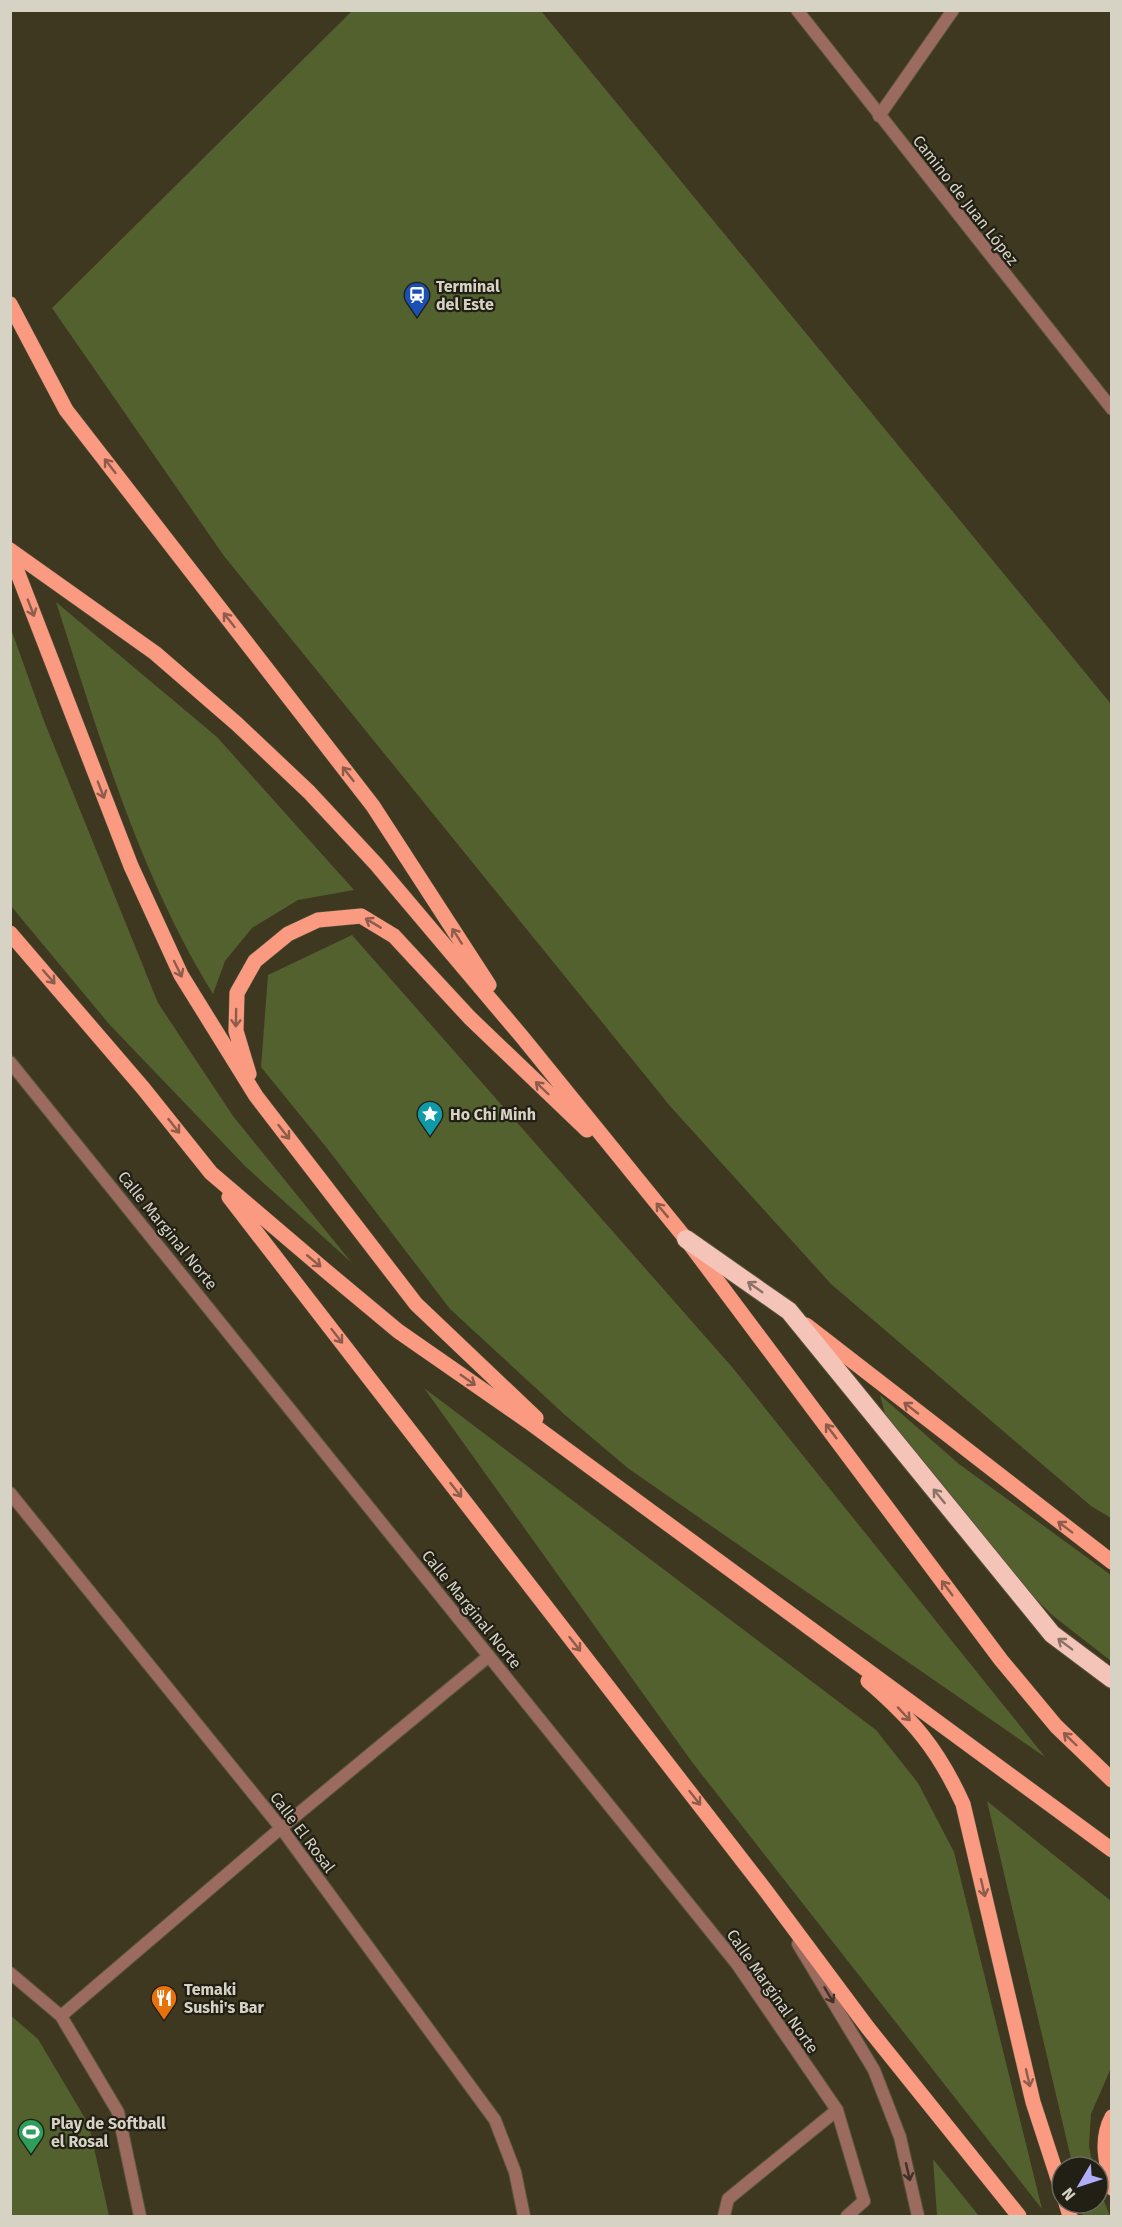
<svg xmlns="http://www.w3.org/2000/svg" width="1122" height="2227" viewBox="0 0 1122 2227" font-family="'Fira Sans',sans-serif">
<rect width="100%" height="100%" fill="#3e3820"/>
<path fill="#52612e" d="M 352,11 L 541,11 L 1111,704 L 1111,1518 L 1091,1506 L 831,1284 L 670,1106 L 224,556 L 52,308 Z
M 56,602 L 217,737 L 354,890 L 298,900 L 252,928 L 225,961 L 213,994 C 139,874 99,735 56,602 Z
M 11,629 L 44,721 L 158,1003 L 233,1116 L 352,1263 L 246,1167 L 109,1024 L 11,906 Z
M 352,935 L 732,1367 L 1045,1757 L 629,1469 L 565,1415 L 450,1309 L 330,1152 L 261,1067 L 268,975 Z
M 424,1388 L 876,1730 L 918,1783 L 954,1852 L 1042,2209 L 692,1762 Z
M 880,1395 L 959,1464 L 1111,1575 L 1111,1661 L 1052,1615 L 941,1504 L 894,1448 Z
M 987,1801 L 1111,1901 L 1111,2068 L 1091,2114 L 1089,2146 L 1093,2167 L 1073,2167 Z
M 10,2015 L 38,2039 L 89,2125 L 109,2216 L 11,2216 Z
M 933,2159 L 979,2216 L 937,2216 Z
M 1098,2186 L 1110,2216 L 1083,2216 L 1080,2203 L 1098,2203 Z"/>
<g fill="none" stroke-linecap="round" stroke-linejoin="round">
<g stroke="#59543e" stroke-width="14">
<path id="service" d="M 724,2216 L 728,2199 L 837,2110
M 847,2216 L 864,2201"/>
</g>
<g stroke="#59543e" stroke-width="14">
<path id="minor" d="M 797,10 L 1112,409
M 879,116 L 953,10
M 10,1062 L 737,1964 L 837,2110 L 864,2201
M 10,1493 L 281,1828 L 495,2120 L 515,2172 L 524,2216
M 10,1973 L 61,2016 L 118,2112 L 140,2216
M 61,2016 L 281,1828 L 489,1656"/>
</g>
<g stroke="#59543e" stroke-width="14">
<path id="tertiary" d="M 798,1944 L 874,2070 L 900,2137 L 918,2216"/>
</g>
<g stroke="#59543e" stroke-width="16">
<path id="primary" d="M 10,304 L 66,410 L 373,806 L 489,985
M 10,550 L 155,653 L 237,724 L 309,792 L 376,864 L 523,1038 L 686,1239 L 1001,1660 L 1056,1726 L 1112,1780
M 10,553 L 131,866 L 181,975 L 256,1096 L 416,1304 L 536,1418
M 10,933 L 143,1088 L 211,1173 L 326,1271 L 398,1331 L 529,1422 L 1112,1850
M 249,1074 L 236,1031 L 237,993 L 255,961 L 288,934 L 318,920 L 361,916 L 394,936 L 470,1018 L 587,1130
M 229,1197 L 766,1891 L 868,2028 L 1019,2216
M 806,1325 L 1112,1562
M 868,1681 C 913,1720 938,1749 963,1804 L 1033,2102 L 1062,2191
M 1112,2117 C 1100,2139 1106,2163 1112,2188
M 1066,2203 L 1070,2216"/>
</g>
<g stroke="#59543e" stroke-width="20">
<path id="motorway" d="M 686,1239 L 789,1311 L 1052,1634 L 1112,1679"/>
</g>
<use href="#service" stroke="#9a6b5e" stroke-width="12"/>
<use href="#minor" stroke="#9a6b5e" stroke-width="12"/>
<use href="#tertiary" stroke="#9a6b5e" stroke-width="12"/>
<use href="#primary" stroke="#fa9a81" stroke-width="15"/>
<use href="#motorway" stroke="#f3c4b7" stroke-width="18"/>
</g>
<defs><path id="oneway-shaft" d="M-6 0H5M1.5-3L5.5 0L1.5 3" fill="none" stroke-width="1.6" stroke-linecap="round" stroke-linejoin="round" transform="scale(1.5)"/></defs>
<g stroke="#8e5c4b">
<use href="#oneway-shaft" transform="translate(110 466) rotate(-128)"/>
<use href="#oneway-shaft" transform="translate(31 608) rotate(69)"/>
<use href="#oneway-shaft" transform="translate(229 620) rotate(-128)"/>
<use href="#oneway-shaft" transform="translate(348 774) rotate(-128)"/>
<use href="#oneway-shaft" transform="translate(101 790) rotate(69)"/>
<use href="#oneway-shaft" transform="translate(373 923) rotate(-149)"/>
<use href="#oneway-shaft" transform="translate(457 936) rotate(-123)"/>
<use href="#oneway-shaft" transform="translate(178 969) rotate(64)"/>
<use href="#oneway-shaft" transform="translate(49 977) rotate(49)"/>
<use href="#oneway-shaft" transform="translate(236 1018) rotate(91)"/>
<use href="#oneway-shaft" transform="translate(542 1088) rotate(-136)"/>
<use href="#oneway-shaft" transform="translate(174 1126) rotate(52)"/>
<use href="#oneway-shaft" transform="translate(284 1132) rotate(52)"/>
<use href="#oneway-shaft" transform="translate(662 1210) rotate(-130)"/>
<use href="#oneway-shaft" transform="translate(314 1261) rotate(40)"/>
<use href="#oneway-shaft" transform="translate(337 1336) rotate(52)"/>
<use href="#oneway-shaft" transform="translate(468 1380) rotate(35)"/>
<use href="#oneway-shaft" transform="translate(911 1408) rotate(-142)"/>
<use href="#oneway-shaft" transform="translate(831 1431) rotate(-127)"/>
<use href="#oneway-shaft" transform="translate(456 1490) rotate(52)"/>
<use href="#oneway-shaft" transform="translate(1065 1527) rotate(-143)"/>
<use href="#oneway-shaft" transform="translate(947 1588) rotate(-127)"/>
<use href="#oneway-shaft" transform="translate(575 1644) rotate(52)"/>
<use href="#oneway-shaft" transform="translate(904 1714) rotate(47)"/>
<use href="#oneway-shaft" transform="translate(1070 1739) rotate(-136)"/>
<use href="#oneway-shaft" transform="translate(695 1798) rotate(52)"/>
<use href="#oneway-shaft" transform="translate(983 1888) rotate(77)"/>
<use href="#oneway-shaft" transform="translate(1028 2078) rotate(77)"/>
</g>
<g stroke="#8a7266">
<use href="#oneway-shaft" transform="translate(755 1287) rotate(-145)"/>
<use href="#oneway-shaft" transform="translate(939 1496) rotate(-129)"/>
<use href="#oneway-shaft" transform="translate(1065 1644) rotate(-143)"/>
</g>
<g stroke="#403227">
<use href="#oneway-shaft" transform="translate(829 1995) rotate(59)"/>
<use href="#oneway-shaft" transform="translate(908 2172) rotate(77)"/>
</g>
<defs>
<g id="station-pin" transform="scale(1.35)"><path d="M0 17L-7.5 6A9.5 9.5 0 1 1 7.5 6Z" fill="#1a4fb4" stroke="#221f15"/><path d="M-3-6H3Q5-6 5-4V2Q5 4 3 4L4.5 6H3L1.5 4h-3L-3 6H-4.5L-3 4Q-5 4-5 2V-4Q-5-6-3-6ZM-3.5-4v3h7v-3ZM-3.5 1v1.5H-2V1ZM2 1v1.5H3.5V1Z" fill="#fff"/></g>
<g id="sight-pin" transform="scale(1.35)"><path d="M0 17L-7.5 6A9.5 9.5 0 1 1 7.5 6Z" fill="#0f9aa8" stroke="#221f15"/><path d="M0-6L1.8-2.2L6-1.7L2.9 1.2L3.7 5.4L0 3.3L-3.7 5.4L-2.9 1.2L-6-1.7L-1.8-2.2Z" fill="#fff"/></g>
<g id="restaurant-pin" transform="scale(1.35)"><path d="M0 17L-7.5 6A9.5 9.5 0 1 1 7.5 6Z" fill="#e8710a" stroke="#221f15"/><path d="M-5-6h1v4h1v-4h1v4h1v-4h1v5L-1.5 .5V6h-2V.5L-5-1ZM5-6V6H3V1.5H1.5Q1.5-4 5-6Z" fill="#fff"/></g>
<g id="stadium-pin" transform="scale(1.35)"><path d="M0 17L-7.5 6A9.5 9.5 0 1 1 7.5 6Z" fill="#2e9e5b" stroke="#221f15"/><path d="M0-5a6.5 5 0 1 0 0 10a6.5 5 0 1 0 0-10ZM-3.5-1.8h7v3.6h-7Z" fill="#fff"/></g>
</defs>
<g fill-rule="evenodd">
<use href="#station-pin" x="417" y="295"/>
<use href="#sight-pin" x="430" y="1114"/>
<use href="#restaurant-pin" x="164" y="1998"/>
<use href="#stadium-pin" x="31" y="2132"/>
</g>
<g text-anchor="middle" stroke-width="4.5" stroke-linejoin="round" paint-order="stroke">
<g font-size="16" fill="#d6d3c5" stroke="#221f15">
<text transform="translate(966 200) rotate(52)" y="6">Camino de Juan López</text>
<text transform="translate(168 1230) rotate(51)" y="6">Calle Marginal Norte</text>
<text transform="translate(472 1609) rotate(51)" y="6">Calle Marginal Norte</text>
<text transform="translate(303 1832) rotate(53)" y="6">Calle El Rosal</text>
<text transform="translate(773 1991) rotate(55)" y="6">Calle Marginal Norte</text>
</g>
<g font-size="16" font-weight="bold" fill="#d6d3c5" stroke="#221f15" text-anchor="start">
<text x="436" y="292">Terminal<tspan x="436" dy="18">del Este</tspan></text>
<text x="450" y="1120">Ho Chi Minh</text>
<text x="184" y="1995">Temaki<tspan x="184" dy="18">Sushi's Bar</tspan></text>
<text x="51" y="2129">Play de Softball<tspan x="51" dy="18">el Rosal</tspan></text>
</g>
</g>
<rect width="1122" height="2227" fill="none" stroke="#d6d3c5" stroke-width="24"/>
<g transform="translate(1080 2185) rotate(231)"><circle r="28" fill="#221f15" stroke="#6a675b" stroke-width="1.5"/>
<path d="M0-4.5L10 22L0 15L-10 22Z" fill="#b0aefa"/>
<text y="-9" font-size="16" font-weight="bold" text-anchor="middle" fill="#d6d3c5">N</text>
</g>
</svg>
